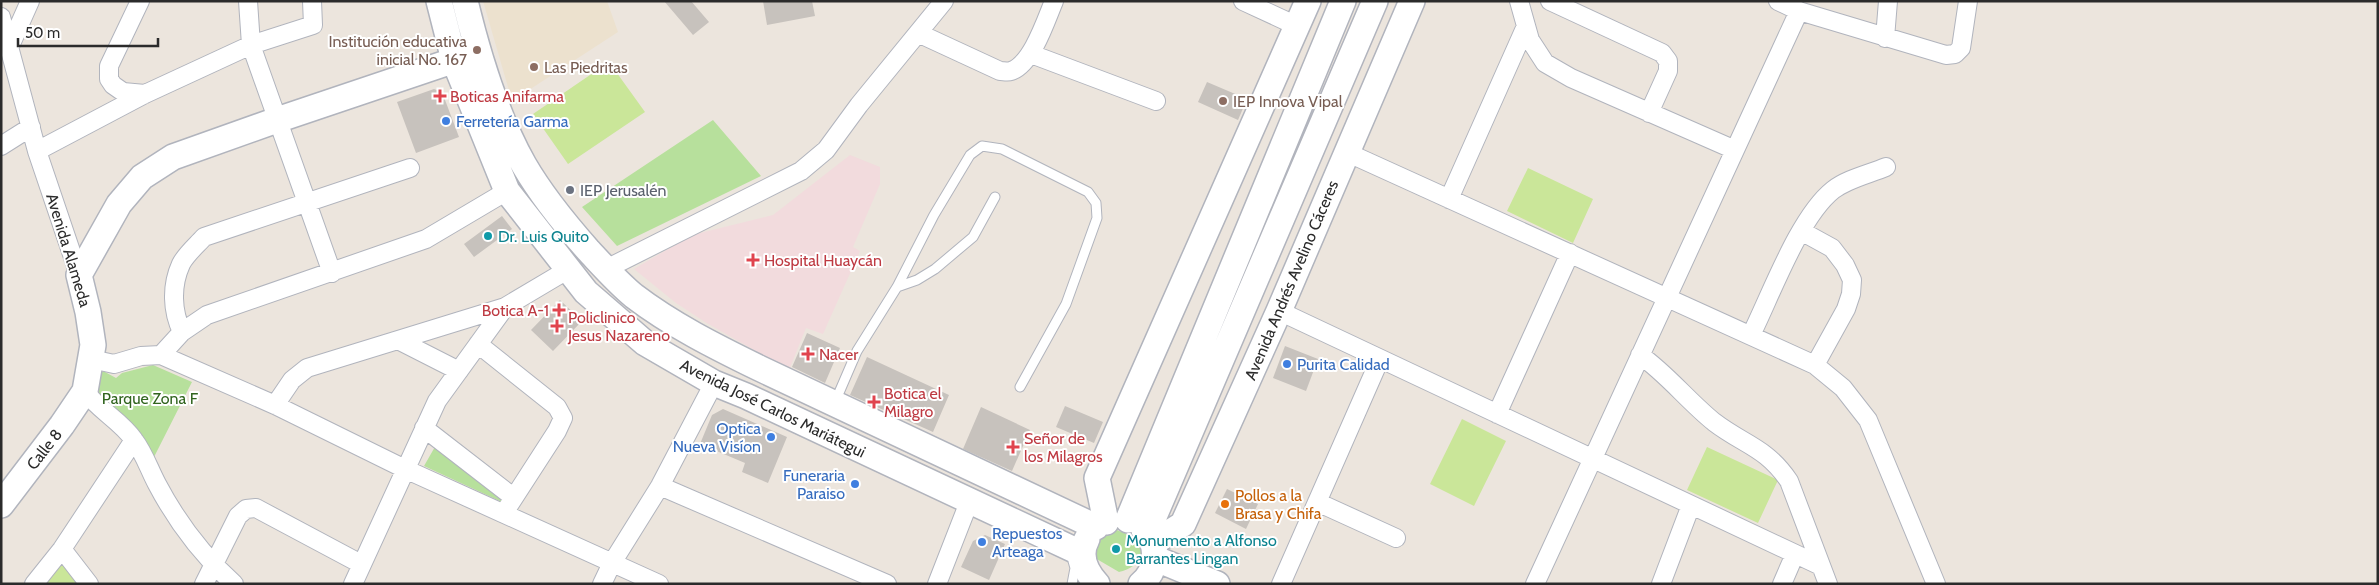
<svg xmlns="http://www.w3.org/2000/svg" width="2379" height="585" viewBox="0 0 2379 585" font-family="Cabin,sans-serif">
<rect width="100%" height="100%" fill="#ece5dd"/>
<path fill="#ece1ce" d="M 483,1 L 607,1 L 618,32 L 512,101 Z"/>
<path fill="#f2dbdd" d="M 850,155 L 880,167 L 880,184 L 853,247 L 860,251 L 823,334 L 806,328 L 789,370 L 705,322 L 676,303 L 634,269 L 692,235 L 773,215 Z"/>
<path fill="#b7e09c" d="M 713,120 L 761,176 L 617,246 L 582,207 Z
M 153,365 L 192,382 L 153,459 L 91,389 L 95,372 L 105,372 L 116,378 L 122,373 Z
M 436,445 L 519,510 L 424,466 Z
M 1113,528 C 1120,532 1133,535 1138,541 C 1151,556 1132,570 1119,572 L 1095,558 L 1092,540 Z"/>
<path fill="#cae699" d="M 609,62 L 645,112 L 568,164 L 533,114 Z
M 1528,168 L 1593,199 L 1573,243 L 1507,211 Z
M 1462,419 L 1506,441 L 1474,506 L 1430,484 Z
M 1707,447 L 1778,480 L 1758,523 L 1687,490 Z
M 59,559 L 80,584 L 39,584 Z"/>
<path fill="#c7c2bd" d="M 664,1 L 691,1 L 709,22 L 693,35 Z
M 763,1 L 812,1 L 815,16 L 767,25 Z
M 1207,82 L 1247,99 L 1238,120 L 1198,102 Z
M 434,89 L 442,92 L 459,137 L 416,153 L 397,102 Z
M 502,216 L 512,229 L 474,257 L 464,244 Z
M 560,300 L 582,321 L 553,351 L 531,330 Z
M 807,333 L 840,348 L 825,383 L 792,367 Z
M 1285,346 L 1318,359 L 1306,391 L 1273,378 Z
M 867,357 L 949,395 L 933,432 L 850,395 Z
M 1065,406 L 1103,422 L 1094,443 L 1056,427 Z
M 981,407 L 1030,430 L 1012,471 L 963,449 Z
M 723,409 L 787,437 L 768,483 L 742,472 L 745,463 L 700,444 L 712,415 Z
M 1227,489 L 1258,504 L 1246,529 L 1215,513 Z
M 985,535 L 1005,544 L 989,580 L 961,567 L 973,541 Z"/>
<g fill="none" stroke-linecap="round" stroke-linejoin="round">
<g stroke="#b1b4bd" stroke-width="11">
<path id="lane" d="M 897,287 L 917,280 L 935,269 L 973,237 L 995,197
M 835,402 L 857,351 L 897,287 L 934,215 L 970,155 L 982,146 L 1002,149 L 1088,192 L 1096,203 L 1097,218 L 1066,304 L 1020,387
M 1072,584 L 1075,568 L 1073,561"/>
</g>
<g stroke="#b1b4bd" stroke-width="20">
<path id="street" d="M 140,1 L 109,66 L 109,79 L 113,85 L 123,92 L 145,94
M 248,1 L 251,45 L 332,273
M 1243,1 L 1297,26
M 1519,1 L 1530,40 L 1545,63 L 1571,78 L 1735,150
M 1550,1 L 1662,53 L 1668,61 L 1668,71 L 1649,113
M 1778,1 L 1799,11 L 1946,55 L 1955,54 L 1961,48 L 1968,1
M 1,17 L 37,151 L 79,275
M 920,34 L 1000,71 C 1003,71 1008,72 1011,71 C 1032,64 1046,20 1054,1
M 1885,38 L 1888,1
M 10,46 L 30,1
M 1031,54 L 1156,101
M 1,146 L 31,127
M 37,151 L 145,94 L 251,45 L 313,25 L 312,1
M 1346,152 L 1815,365 L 1843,388 L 1868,420 L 1936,584
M 1449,199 L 1526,26
M 1801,231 L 1832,248 L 1845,265 L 1852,280 L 1851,294 L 1846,309 L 1815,365
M 606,269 L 801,171 L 826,150 L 859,105 L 944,1
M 1279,311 L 1821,566
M 182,332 C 172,311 171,286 181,264 C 186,254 197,245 204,237 L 410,168
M 1751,335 C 1771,295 1799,217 1833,190 C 1847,179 1869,174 1886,167
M 400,341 L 459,371
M 478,344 L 557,407 L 563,418 L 557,431 L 504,513
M 161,355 L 182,332 L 207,315 L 426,239 L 507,191
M 1640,355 C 1667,374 1688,401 1714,422 C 1744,445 1766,447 1789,481 L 1828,584
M 91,359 L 114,364 L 141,356 L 161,355 L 275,405 L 405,469 L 659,584
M 85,391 C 98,410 120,420 134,440 C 144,453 149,469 157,484 C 177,522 202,555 234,584
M 275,405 L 292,380 L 307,368 L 505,307 L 569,269
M 1497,414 L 1570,253
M 424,428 L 513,497
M 660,486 L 887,584
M 1317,502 L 1396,538
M 62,549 L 89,584
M 34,584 L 62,549 L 134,440
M 204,584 L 238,516 L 246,509 L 256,508 L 361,564
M 353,584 L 437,401 L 505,307
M 602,584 L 612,563 L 660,486 L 714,383
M 937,584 L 969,502
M 1281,584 L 1380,359
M 1535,584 L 1799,11
M 1661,584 L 1691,505
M 1782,584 L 1795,554"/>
</g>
<g stroke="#b1b4bd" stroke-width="28">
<path id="secondary" d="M 439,1 L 454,60 L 507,191 L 586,292 L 645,343 L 714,383 L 746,396 L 1083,554
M 465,1 C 478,55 497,117 524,165 C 542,196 565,224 588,250 C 603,266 617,282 634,296 C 672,325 716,347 759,368 L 1096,527
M 1,505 L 62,425 L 85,391 L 93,345 L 88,312 L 79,275 L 119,204 L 142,177 L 173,157 L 277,120 L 470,55
M 1128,520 L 1343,1
M 1106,522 L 1097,478 L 1308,1
M 1147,533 L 1375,1
M 1087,539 C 1078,555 1085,571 1097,584
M 1153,543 L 1183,524 L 1279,311 L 1412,1
M 1154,558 L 1217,584
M 1141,584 C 1157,571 1160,545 1144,530"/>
</g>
<use href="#lane" stroke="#fff" stroke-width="9"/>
<use href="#street" stroke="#fff" stroke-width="18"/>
<use href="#secondary" stroke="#fff" stroke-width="25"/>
</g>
<g fill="#8d6e63" stroke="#fff" stroke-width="2">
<circle cx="477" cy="50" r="5"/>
<circle cx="534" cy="67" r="5"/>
<circle cx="1223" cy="101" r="5"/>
</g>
<g fill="#e0444e" stroke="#fff" stroke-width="2">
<path d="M437.5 88.5h5v5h5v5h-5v5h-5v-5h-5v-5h5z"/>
<path d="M750.5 252.5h5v5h5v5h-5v5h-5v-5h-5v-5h5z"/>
<path d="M556.5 302.5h5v5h5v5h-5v5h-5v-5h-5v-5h5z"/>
<path d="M554.5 318.5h5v5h5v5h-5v5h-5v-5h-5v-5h5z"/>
<path d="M805.5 346.5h5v5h5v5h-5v5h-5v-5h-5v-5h5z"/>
<path d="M871.5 394.5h5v5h5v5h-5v5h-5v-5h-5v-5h5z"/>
<path d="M1010.5 439.5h5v5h5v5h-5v5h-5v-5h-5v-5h5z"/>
</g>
<g fill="#3f7fe0" stroke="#fff" stroke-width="2">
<circle cx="446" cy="121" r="5"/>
<circle cx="1287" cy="364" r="5"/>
<circle cx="771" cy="437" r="5"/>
<circle cx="855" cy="484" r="5"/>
<circle cx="982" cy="542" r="5"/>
</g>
<circle fill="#6b7280" stroke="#fff" stroke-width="2" cx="570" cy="190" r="5"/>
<g fill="#0f9aa8" stroke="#fff" stroke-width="2">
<circle cx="488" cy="236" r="5"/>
<circle cx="1116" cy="549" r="5"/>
</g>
<circle fill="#e8710a" stroke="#fff" stroke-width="2" cx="1225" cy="504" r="5"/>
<g text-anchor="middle" stroke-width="4" stroke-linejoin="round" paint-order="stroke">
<g font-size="16" fill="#785e54" stroke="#fff" text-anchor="start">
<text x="467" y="47" text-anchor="end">Institución educativa<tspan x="467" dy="18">inicial No. 167</tspan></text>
<text x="544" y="73">Las Piedritas</text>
<text x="1233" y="107">IEP Innova Vipal</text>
</g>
<g font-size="16" fill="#be3a42" stroke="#fff" text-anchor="start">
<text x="450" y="102">Boticas Anifarma</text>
<text x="764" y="266">Hospital Huaycán</text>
<text x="549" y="316" text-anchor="end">Botica A-1</text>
<text x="568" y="323">Policlinico<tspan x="568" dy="18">Jesus Nazareno</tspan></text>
<text x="819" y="360">Nacer</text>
<text x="884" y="399">Botica el<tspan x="884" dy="18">Milagro</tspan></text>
<text x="1024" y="444">Señor de<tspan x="1024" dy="18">los Milagros</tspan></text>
</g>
<g font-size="16" fill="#366cbe" stroke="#fff" text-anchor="start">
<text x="456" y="127">Ferretería Garma</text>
<text x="1297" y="370">Purita Calidad</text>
<text x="761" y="434" text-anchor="end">Optica<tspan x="761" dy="18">Nueva Visíon</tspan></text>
<text x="845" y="481" text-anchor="end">Funeraria<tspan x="845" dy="18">Paraiso</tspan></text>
<text x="992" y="539">Repuestos<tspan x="992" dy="18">Arteaga</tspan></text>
</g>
<g font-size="16" fill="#5b616d" stroke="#fff" text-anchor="start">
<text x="580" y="196">IEP Jerusalén</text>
</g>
<g font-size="16" fill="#0d838f" stroke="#fff" text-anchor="start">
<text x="498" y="242">Dr. Luis Quito</text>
<text x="1126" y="546">Monumento a Alfonso<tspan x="1126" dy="18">Barrantes Lingan</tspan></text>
</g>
<g font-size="16" fill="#2b2b2b" stroke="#fff">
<text transform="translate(69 250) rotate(73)" y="6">Avenida Alameda</text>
<text transform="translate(1291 280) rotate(-67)" y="6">Avenida Andrés Avelino Cáceres</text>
<text transform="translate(773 408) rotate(26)" y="6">Avenida José Carlos Mariátegui</text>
<text transform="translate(44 449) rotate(-52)" y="6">Calle 8</text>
</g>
<g font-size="16" fill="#30641e" stroke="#fff">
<text x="150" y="404">Parque Zona F</text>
</g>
<g font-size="16" fill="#c56008" stroke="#fff" text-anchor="start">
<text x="1235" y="501">Pollos a la<tspan x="1235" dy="18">Brasa y Chifa</tspan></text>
</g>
</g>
<rect width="2379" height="585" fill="none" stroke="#2b2b2b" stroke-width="5"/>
<path d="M18 38v8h140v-8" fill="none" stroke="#2b2b2b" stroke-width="2.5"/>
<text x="25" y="38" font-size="15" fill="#2b2b2b" stroke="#ffffff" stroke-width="4" paint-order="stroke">50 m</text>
</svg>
